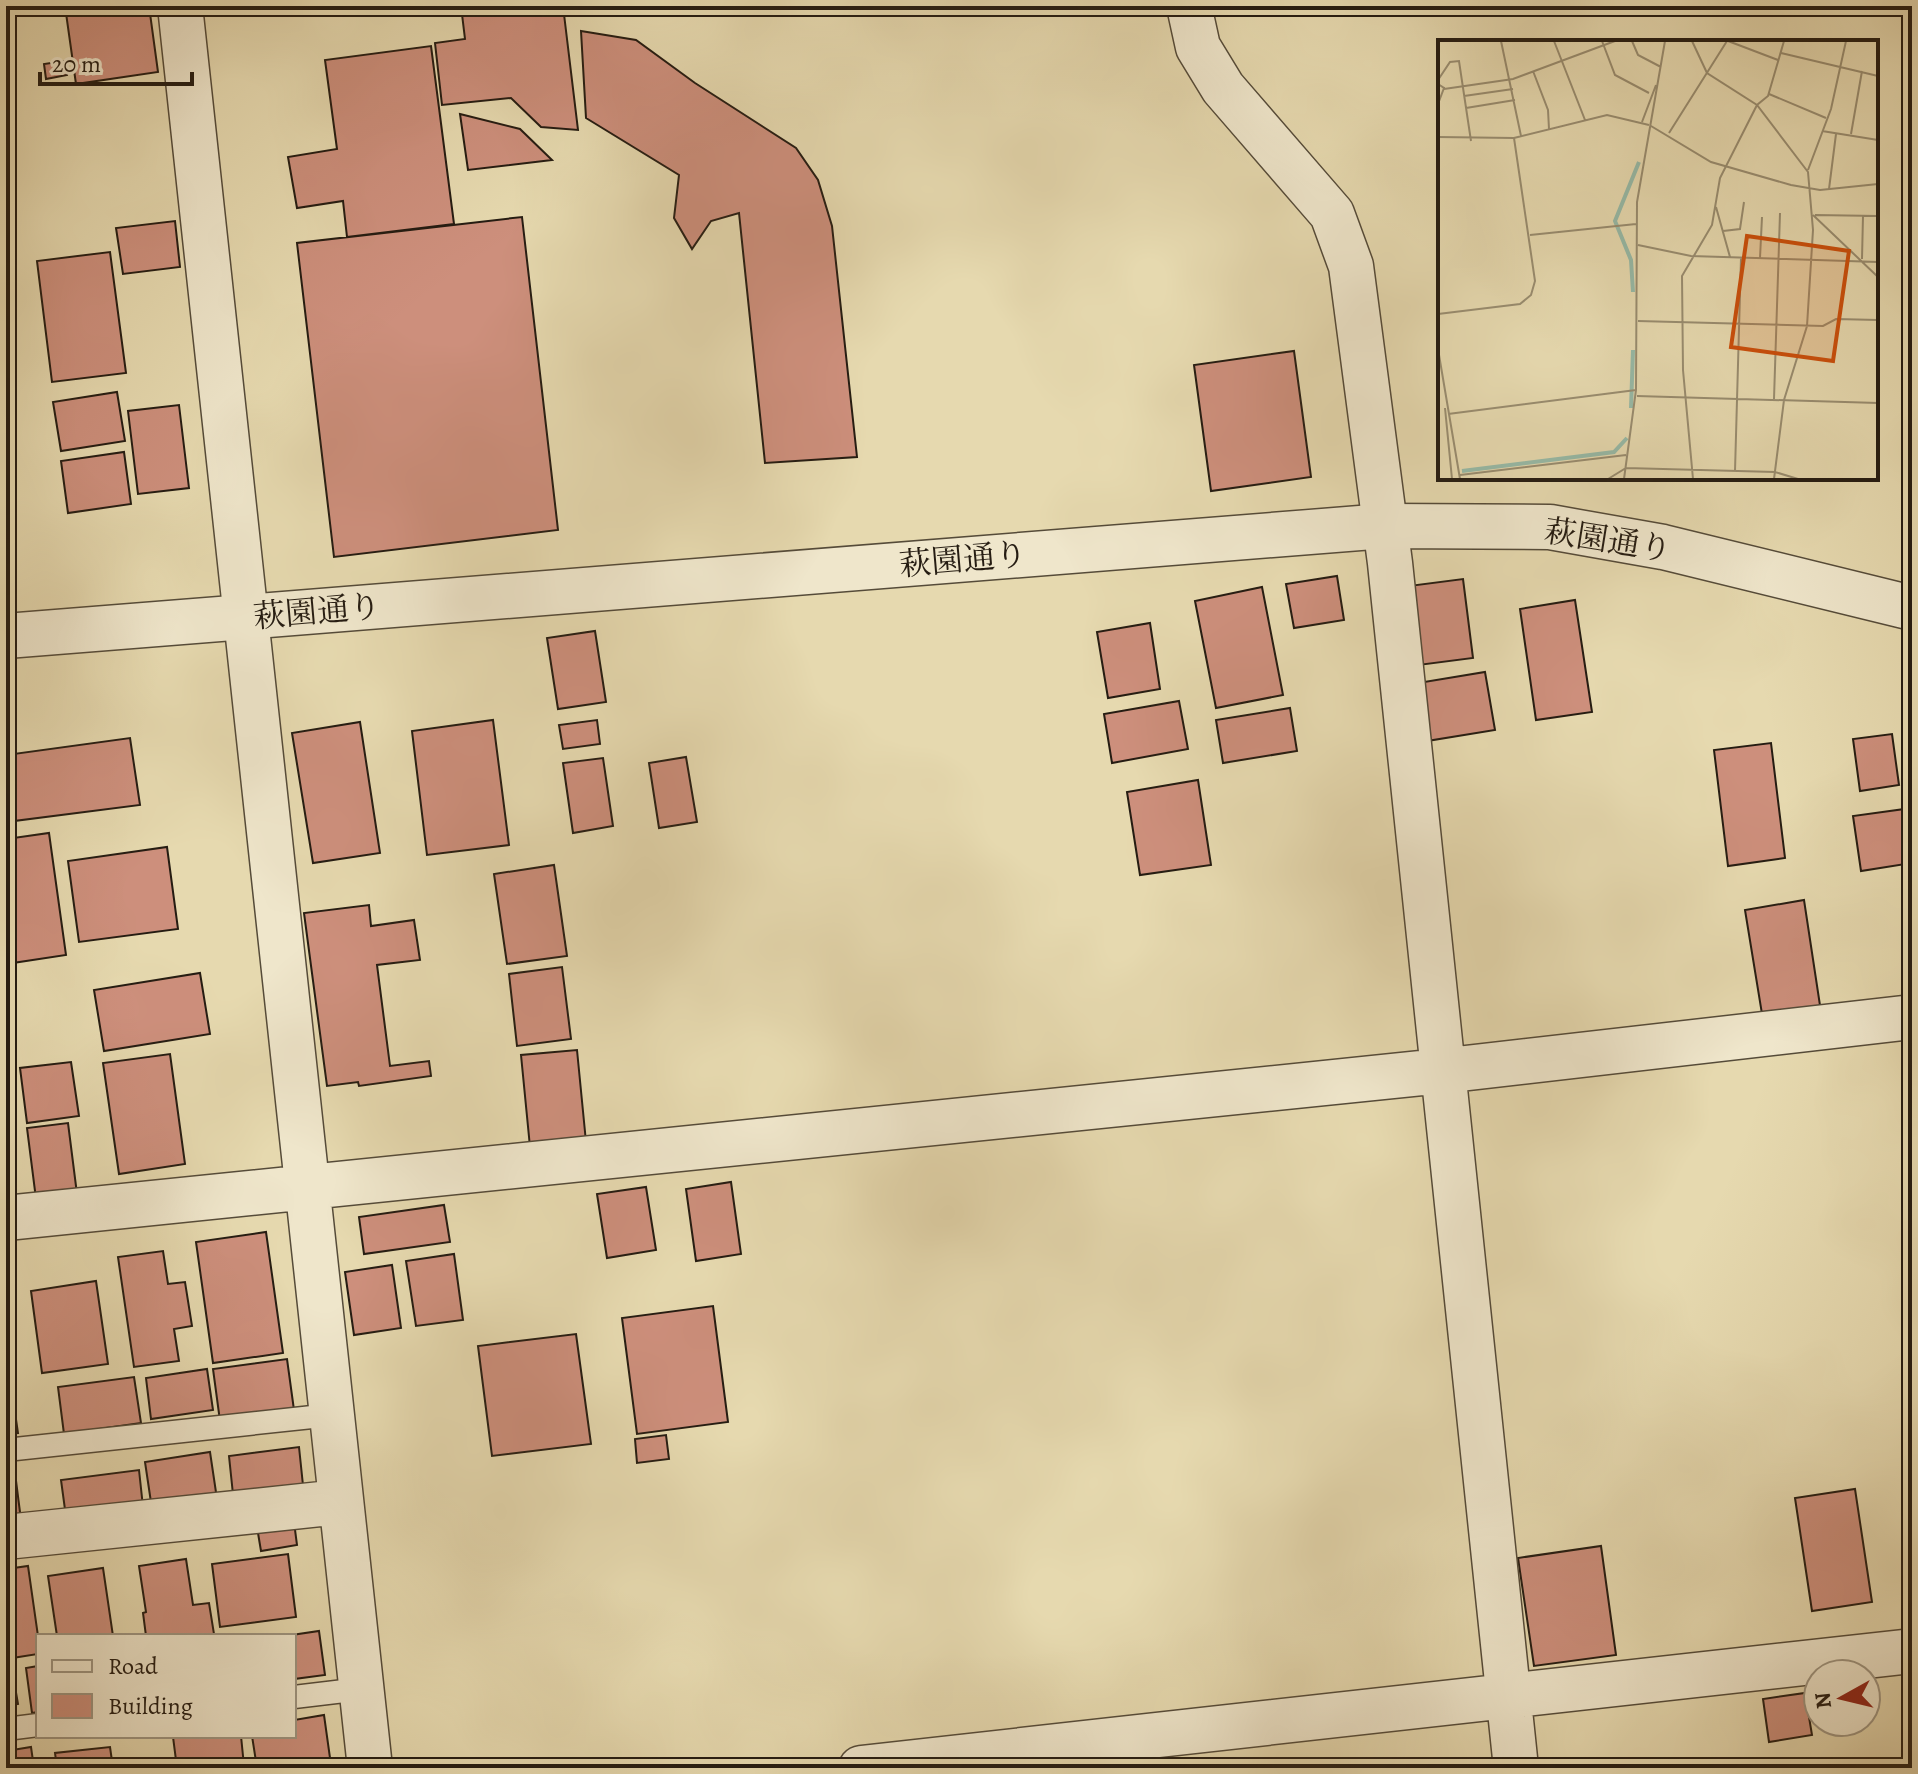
<svg xmlns="http://www.w3.org/2000/svg" width="1918" height="1774" viewBox="0 0 1918 1774" font-family="Alegreya,'Noto Serif JP',serif">
<rect width="100%" height="100%" fill="#e6d9af"/>
<filter id="stains"><feTurbulence type="fractalNoise" baseFrequency=".0025" numOctaves="4"/><feColorMatrix values="0 0 0 0 .2 0 0 0 0 .09 0 0 0 0 .02 0 0 0 .5 -.17"/></filter>
<radialGradient id="worn" r=".72"><stop offset=".6" stop-color="#630" stop-opacity="0"/><stop offset="1" stop-color="#630" stop-opacity=".3"/></radialGradient>
<path fill="#cd8f7c" stroke="#251c12" stroke-width="2" d="M 65,6 L 149,6 L 158,72 L 76,84 Z
M 461,6 L 563,6 L 578,130 L 541,127 L 511,98 L 442,105 L 435,43 L 465,39 Z
M 581,31 L 636,40 L 695,83 L 796,148 L 818,180 L 832,226 L 857,457 L 765,463 L 739,213 L 711,221 L 692,249 L 674,218 L 679,175 L 586,118 Z
M 431,46 L 454,224 L 347,237 L 343,201 L 297,208 L 288,157 L 337,149 L 325,60 Z
M 65,61 L 67,75 L 46,79 L 44,64 Z
M 460,114 L 520,129 L 552,160 L 468,170 Z
M 522,217 L 558,530 L 334,557 L 297,243 Z
M 175,221 L 180,267 L 123,274 L 116,228 Z
M 110,252 L 126,373 L 52,382 L 37,261 Z
M 1294,351 L 1311,477 L 1211,491 L 1194,365 Z
M 117,392 L 125,441 L 61,451 L 53,402 Z
M 179,405 L 189,488 L 138,494 L 128,411 Z
M 6,450 L 14,499 L 6,500 Z
M 124,452 L 131,504 L 68,513 L 61,461 Z
M 1337,576 L 1344,620 L 1294,628 L 1286,584 Z
M 1463,579 L 1473,658 L 1411,666 L 1401,587 Z
M 1262,587 L 1283,695 L 1216,708 L 1195,601 Z
M 1575,600 L 1592,712 L 1536,720 L 1520,609 Z
M 1150,623 L 1160,689 L 1108,698 L 1097,632 Z
M 595,631 L 606,702 L 558,709 L 547,638 Z
M 1485,672 L 1495,730 L 1427,741 L 1418,683 Z
M 1179,701 L 1188,749 L 1112,763 L 1104,714 Z
M 1290,708 L 1297,751 L 1223,763 L 1216,720 Z
M 493,720 L 509,845 L 427,855 L 412,731 Z
M 597,720 L 600,744 L 563,749 L 559,725 Z
M 360,722 L 380,853 L 313,863 L 292,733 Z
M 1892,734 L 1899,785 L 1860,791 L 1853,739 Z
M 130,738 L 140,805 L 6,822 L 6,755 Z
M 1771,743 L 1785,858 L 1728,866 L 1714,750 Z
M 686,757 L 697,822 L 659,828 L 649,763 Z
M 603,758 L 613,826 L 573,833 L 563,763 Z
M 1198,780 L 1211,865 L 1140,875 L 1127,792 Z
M 1912,808 L 1912,863 L 1861,871 L 1853,816 Z
M 49,833 L 66,955 L 6,964 L 6,839 Z
M 167,847 L 178,929 L 79,942 L 68,861 Z
M 554,865 L 567,956 L 507,964 L 494,874 Z
M 1804,900 L 1821,1012 L 1763,1020 L 1745,910 Z
M 369,905 L 371,926 L 414,920 L 420,960 L 377,965 L 390,1066 L 429,1061 L 431,1076 L 359,1086 L 358,1082 L 327,1086 L 304,913 Z
M 562,967 L 571,1039 L 517,1046 L 509,974 Z
M 200,973 L 210,1034 L 104,1051 L 94,990 Z
M 577,1050 L 586,1142 L 530,1147 L 521,1055 Z
M 170,1054 L 185,1164 L 119,1174 L 103,1063 Z
M 71,1062 L 79,1116 L 27,1123 L 20,1068 Z
M 68,1123 L 77,1194 L 36,1199 L 27,1128 Z
M 731,1182 L 741,1254 L 696,1261 L 686,1189 Z
M 646,1187 L 656,1250 L 607,1258 L 597,1194 Z
M 444,1205 L 450,1242 L 364,1254 L 359,1217 Z
M 266,1232 L 283,1353 L 213,1363 L 196,1242 Z
M 163,1251 L 168,1284 L 185,1282 L 192,1326 L 174,1329 L 179,1361 L 134,1367 L 118,1257 Z
M 454,1254 L 463,1320 L 416,1326 L 406,1261 Z
M 6,1260 L 11,1293 L 6,1294 Z
M 392,1265 L 401,1328 L 354,1335 L 345,1272 Z
M 96,1281 L 108,1364 L 42,1373 L 31,1291 Z
M 713,1306 L 728,1422 L 637,1434 L 622,1318 Z
M 576,1334 L 591,1444 L 492,1456 L 478,1346 Z
M 287,1359 L 294,1410 L 220,1421 L 213,1369 Z
M 207,1369 L 213,1410 L 151,1419 L 146,1378 Z
M 134,1377 L 141,1423 L 64,1434 L 58,1387 Z
M 12,1392 L 18,1433 L 6,1434 L 6,1393 Z
M 666,1435 L 669,1459 L 637,1463 L 635,1439 Z
M 299,1447 L 304,1495 L 234,1504 L 229,1456 Z
M 210,1452 L 217,1499 L 152,1509 L 145,1462 Z
M 139,1470 L 143,1507 L 66,1517 L 61,1480 Z
M 15,1473 L 21,1520 L 6,1522 L 6,1474 Z
M 1855,1489 L 1872,1602 L 1812,1611 L 1795,1498 Z
M 294,1522 L 297,1545 L 261,1551 L 257,1527 Z
M 1601,1546 L 1616,1655 L 1534,1666 L 1518,1558 Z
M 288,1554 L 296,1617 L 220,1627 L 212,1564 Z
M 186,1559 L 193,1605 L 209,1603 L 214,1634 L 146,1636 L 143,1613 L 146,1612 L 139,1566 Z
M 28,1566 L 38,1636 L 38,1654 L 6,1659 L 6,1569 Z
M 103,1568 L 113,1636 L 57,1636 L 48,1576 Z
M 319,1631 L 325,1675 L 294,1679 L 294,1636 L 285,1636 Z
M 11,1664 L 18,1704 L 6,1706 L 6,1665 Z
M 38,1666 L 38,1712 L 32,1713 L 26,1668 Z
M 1805,1693 L 1812,1735 L 1769,1742 L 1763,1699 Z
M 324,1715 L 331,1765 L 310,1768 L 257,1768 L 252,1736 L 294,1736 L 294,1720 Z
M 183,1736 L 241,1736 L 244,1766 L 177,1768 L 173,1737 Z
M 31,1747 L 34,1768 L 6,1768 L 6,1751 Z
M 110,1747 L 113,1768 L 57,1768 L 55,1753 Z"/>
<g fill="none" stroke-linecap="round" stroke-linejoin="round">
<g stroke="#554b39" stroke-width="25">
<path id="service" d="M 6,1450 L 331,1415
M 294,1697 L 361,1689
M 6,1729 L 38,1725"/>
</g>
<g stroke="#554b39" stroke-width="47">
<path id="minor" d="M 180,6 L 370,1768
M 1189,6 L 1198,47 L 1223,88 L 1332,214 L 1351,266 L 1390,563 L 1516,1768
M 6,1218 L 1441,1071 L 1912,1017
M 6,1537 L 340,1502
M 861,1768 L 1912,1651"/>
</g>
<g stroke="#554b39" stroke-width="47">
<path id="tertiary" d="M 6,636 L 1385,526 L 1550,527 L 1663,547 L 1912,608"/>
</g>
<use href="#service" stroke="#efe6cb" stroke-width="22"/>
<use href="#minor" stroke="#efe6cb" stroke-width="44"/>
<use href="#tertiary" stroke="#efe6cb" stroke-width="44"/>
</g>
<g text-anchor="middle" stroke-width="6" stroke-linejoin="round" paint-order="stroke">
<g font-size="32" fill="#251c12" stroke="#efe6cb">
<text transform="translate(1608 540) rotate(9)" y="11">萩園通り</text>
<text transform="translate(963 559) rotate(-5)" y="11">萩園通り</text>
<text transform="translate(317 611) rotate(-5)" y="11">萩園通り</text>
</g>
</g>
<g transform="translate(1438 40)">
<rect width="440" height="440" fill="#e6d9af"/>
<path fill="none" stroke="#97baa7" stroke-width="4" d="M 195,252 L 193,220 L 177,181 L 201,122M 193,368 L 195,310M 24,431 L 176,412 L 189,398"/>
<path fill="none" stroke="#998d70" stroke-width="2" d="M 63,1 L 83,96M 116,1 L 147,80M 164,1 L 177,35 L 211,53M 194,1 L 200,15 L 223,27M 254,1 L 269,33 L 319,65 L 370,132 L 375,190 L 369,286 L 346,360 L 336,439M 290,1 L 340,20M 343,13 L 440,36M 95,31 L 110,70 L 111,89M 0,40 L 12,22 L 21,21 L 33,101M 0,44 L 6,48 L 0,64M 6,49 L 75,39 L 177,1M 331,54 L 388,78M 26,56 L 75,49M 28,68 L 77,60M 204,82 L 218,45M 213,86 L 273,122 L 353,145 L 382,150 L 440,144M 384,91 L 440,100M 231,93 L 289,1M 413,94 L 424,31M 0,97 L 76,98 L 169,75 L 211,85M 370,130 L 393,69 L 408,1M 391,149 L 398,94M 278,167 L 292,217M 375,175 L 440,237M 377,175 L 440,176M 285,191 L 302,189 L 306,162M 92,195 L 198,184M 200,205 L 253,216 L 440,222M 322,218 L 324,177M 424,219 L 425,176M 0,274 L 82,264 L 93,255 L 97,241 L 76,98M 200,281 L 385,286 L 398,279 L 440,280M 0,309 L 22,439M 199,356 L 440,363M 336,359 L 342,173M 7,368 L 14,439M 10,374 L 198,350M 297,431 L 303,218M 22,435 L 188,415M 170,439 L 188,428 L 337,432 L 360,439M 186,439 L 198,350 L 199,162 L 227,1M 255,439 L 245,330 L 244,236 L 274,185 L 282,138 L 319,65 L 330,56 L 346,1"/>
<path fill="#cb500d" fill-opacity="0.15" stroke="#cb500d" stroke-width="4" d="M 309,196 L 411,211 L 395,321 L 293,307 Z"/>
<rect width="440" height="440" fill="none" stroke="#251c12" stroke-width="4"/>
</g>
<rect width="1918" height="1774" fill="none" stroke="#e6d9af" stroke-width="32"/>
<rect x="8" y="8" width="1902" height="1758" fill="none" stroke="#251c12" stroke-width="4"/>
<rect x="16" y="16" width="1886" height="1742" fill="none" stroke="#251c12" stroke-width="2"/>
<rect x="36" y="1634" width="260" height="104" fill="#efe6cb" stroke="#9e9581" stroke-width="2"/>
<rect x="52" y="1660" width="40" height="12" fill="#efe6cb" stroke="#9e9581" stroke-width="2"/>
<text x="108" y="1674" font-size="24" fill="#251c12">Road</text>
<rect x="52" y="1694" width="40" height="24" fill="#cd8f7c" stroke="#9e9581" stroke-width="2"/>
<text x="108" y="1714" font-size="24" fill="#251c12">Building</text>
<g transform="translate(1842 1698) rotate(262)"><circle r="38" fill="#efe6cb" stroke="#9e9581" stroke-width="2"/>
<path d="M0-6L14 30L0 20L-14 30Z" fill="#8f2418"/>
<text y="-12" font-size="22" font-weight="bold" text-anchor="middle" fill="#251c12">N</text>
</g>
<path d="M40 72v12h152v-12" fill="none" stroke="#251c12" stroke-width="4"/>
<text x="52" y="72" font-size="24" fill="#251c12" stroke="#efe6cb" stroke-width="6" paint-order="stroke">20 m</text>
<rect width="100%" height="100%" filter="url(#stains)"/>
<rect width="100%" height="100%" fill="url(#worn)"/>
</svg>
